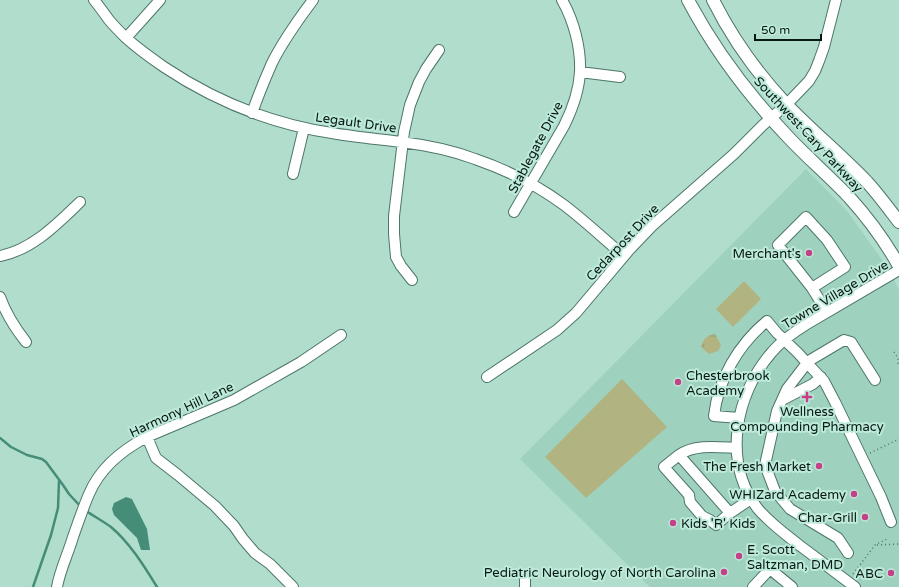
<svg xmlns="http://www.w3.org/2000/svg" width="899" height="587" viewBox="0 0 899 587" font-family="'Varela Round',sans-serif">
<defs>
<pattern id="grass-tufts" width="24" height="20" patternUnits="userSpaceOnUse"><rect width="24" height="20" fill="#b1b481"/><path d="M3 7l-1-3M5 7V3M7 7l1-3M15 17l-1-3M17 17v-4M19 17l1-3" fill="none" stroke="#979a6f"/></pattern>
</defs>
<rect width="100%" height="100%" fill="#b1ddcd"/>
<path fill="#9ed2bf" d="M 806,169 L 847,211 L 890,271 L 899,290 L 899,587 L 650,587 L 520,459 Z"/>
<path fill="url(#grass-tufts)" d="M 715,334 L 721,345 L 718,351 L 709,354 L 701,347 C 703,339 707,335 715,334 Z"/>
<path fill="#b1b481" d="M 744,281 L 761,299 L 733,327 L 716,309 Z
M 622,379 L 667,427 L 586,498 L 545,457 Z"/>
<path fill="#468d77" d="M 126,497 L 132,499 L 147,529 L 150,550 L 141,550 L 137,538 L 114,515 L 112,509 L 114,503 Z"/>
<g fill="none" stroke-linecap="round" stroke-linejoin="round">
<path stroke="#468d77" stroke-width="2.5" d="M 0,438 L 11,447 L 27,455 L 42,459 L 46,462 L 63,485 L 69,494 L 81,507
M 85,510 C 93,516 103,521 111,527 C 130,543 144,566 157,587
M 33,587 L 51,535 L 58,508 L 59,481"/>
<g stroke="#4d7668" stroke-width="12">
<path id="minor" d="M 94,0 C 99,6 104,13 109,20 C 114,26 120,32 125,37 C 137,48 151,58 164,67 C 215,101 272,124 332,133 C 355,137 378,139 401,142 C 426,145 451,150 475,159 C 507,170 537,185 564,205 C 585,221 604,239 624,256
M 126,38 L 160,0
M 580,72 L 620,77
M 252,113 C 258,96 265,79 272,63 C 283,41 298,20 313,0
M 293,174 L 304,128
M 514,212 L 564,126 C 572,110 579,90 580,72 C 581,48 574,21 562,0
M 0,256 C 32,250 57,224 80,202
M 412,280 L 401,266 L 396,257 L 394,234 L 394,216 L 404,132 L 410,105 L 419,82 L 426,69 L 439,50
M 812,288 L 845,267 L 827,240 L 806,217 L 778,245 L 812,288 L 827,312
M 0,297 C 6,314 15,328 26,342
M 487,377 L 557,330 L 576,313 L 630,249 L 652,226 L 734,154 L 763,125 L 787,104 L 809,81 L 815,71 L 819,61 L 824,47 L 836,0
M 782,400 L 813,384 L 821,377
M 739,418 L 714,416 C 718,379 739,344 767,321 L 777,333 L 798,353 L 807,363 L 824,381 L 835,402 L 881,497 L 891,522
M 147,437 L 156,458 L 178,475 L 215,506 L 234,526 L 243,539 L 255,553 L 270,564 L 293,587
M 736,448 C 717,447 695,444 679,455 L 730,513 L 751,499
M 679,455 L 664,467 L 689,495 L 690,502 L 702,516 L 710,520 L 716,525 L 730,513
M 848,553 L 838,538 L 790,509 L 775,491 L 765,465 L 777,411 L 787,389 L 807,363 L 812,359 L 844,340 L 851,342 L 875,380
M 525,579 L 525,587
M 57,587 C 60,570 68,554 73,537 C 78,523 83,508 89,494 C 100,468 122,450 147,437 L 234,400 L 301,362 L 341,335
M 753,587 L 770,569 L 792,587
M 855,587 C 836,573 818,559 799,545 C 785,534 770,523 758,509 C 722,462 735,394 772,352 C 782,340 794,332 807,324 L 899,270"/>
</g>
<g stroke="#4d7668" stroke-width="14">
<path id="major" d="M 688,0 C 715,51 750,97 790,139 C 809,159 830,177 849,197 C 868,218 885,241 899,266
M 713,0 C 732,38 757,73 786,104 C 812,131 841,155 867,182 C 878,194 889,209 899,222"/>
</g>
<path stroke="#567369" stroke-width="1.5" stroke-dasharray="1 3" stroke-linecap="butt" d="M 894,352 L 898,358 L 898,366
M 858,428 L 865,425
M 870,453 L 899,439
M 877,545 L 898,544
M 853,574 L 875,545 L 889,538"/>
<use href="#minor" stroke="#fff" stroke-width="10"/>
<use href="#major" stroke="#fff" stroke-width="12"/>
</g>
<g fill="#c44188" stroke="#beeada" stroke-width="1.5">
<circle cx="809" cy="253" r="4"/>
<circle cx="678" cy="382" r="4"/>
<path d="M805 391h4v4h4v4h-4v4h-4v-4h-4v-4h4z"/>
<circle cx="819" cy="466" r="4"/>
<circle cx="854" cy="494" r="4"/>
<circle cx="865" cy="517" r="4"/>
<circle cx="673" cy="523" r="4"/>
<circle cx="739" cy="556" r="4"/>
<circle cx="724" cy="572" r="4"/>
<circle cx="891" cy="573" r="4"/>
</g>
<g text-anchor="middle" stroke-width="4" stroke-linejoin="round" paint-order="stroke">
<g font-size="13" fill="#071813" stroke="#beeada">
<text transform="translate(356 122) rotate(8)" y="5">Legault Drive</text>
<text transform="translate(809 134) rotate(47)" y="5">Southwest Cary Parkway</text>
<text transform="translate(535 147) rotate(-62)" y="5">Stablegate Drive</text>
<text transform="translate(622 242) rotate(-47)" y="5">Cedarpost Drive</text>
<text transform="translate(835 294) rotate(-31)" y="5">Towne Village Drive</text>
<text transform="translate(181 409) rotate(-25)" y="5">Harmony Hill Lane</text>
</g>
<g font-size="13" fill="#071813" stroke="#beeada" text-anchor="end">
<text x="801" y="258">Merchant's</text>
<text x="686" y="380" text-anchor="start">Chesterbrook<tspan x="686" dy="15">Academy</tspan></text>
<text x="807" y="416" text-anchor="middle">Wellness<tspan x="807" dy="15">Compounding Pharmacy</tspan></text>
<text x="811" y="471">The Fresh Market</text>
<text x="846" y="499">WHIZard Academy</text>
<text x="857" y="522">Char-Grill</text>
<text x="681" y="528" text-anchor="start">Kids 'R' Kids</text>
<text x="747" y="554" text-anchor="start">E. Scott<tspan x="747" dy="15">Saltzman, DMD</tspan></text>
<text x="716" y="577">Pediatric Neurology of North Carolina</text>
<text x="883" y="578">ABC</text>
</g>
</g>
<path d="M755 34v6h66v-6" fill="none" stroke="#071813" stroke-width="2"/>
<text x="761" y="34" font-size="12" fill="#071813" stroke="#beeada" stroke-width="3" paint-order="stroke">50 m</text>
</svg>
